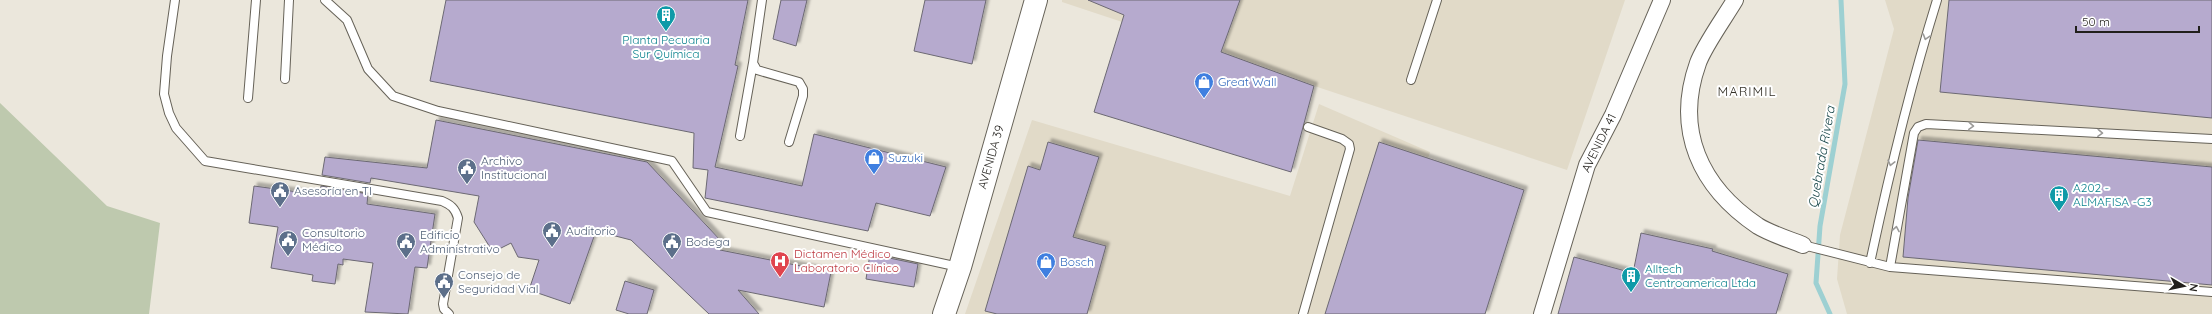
<svg xmlns="http://www.w3.org/2000/svg" width="2212" height="314" viewBox="0 0 2212 314" font-family="Quicksand,sans-serif">
<defs>
<filter id="shadow"><feDropShadow dx="3.5" dy="-3.5" stdDeviation="1" flood-color="#0004"/></filter>
</defs>
<rect width="100%" height="100%" fill="#ebe7dc"/>
<path fill="#e1dac8" d="M 1062,0 L 1625,0 L 1567,170 L 1062,2 Z
M 1885,0 L 2212,0 L 2212,314 L 1847,314 L 1837,279 L 1840,235 L 1894,29 Z
M 1319,104 L 1430,152 L 1381,314 L 965,314 L 1032,120 L 1290,196 Z"/>
<path fill="#bec9ae" d="M 0,103 L 107,206 L 160,223 L 149,314 L 0,314 Z"/>
<g fill="none" stroke-linecap="round" stroke-linejoin="round">
<path stroke="#9dd0d2" stroke-width="5" d="M 1830,314 L 1816,283 L 1820,226 L 1845,84 L 1841,0"/>
</g>
<path fill="#b6aace" stroke="#6c6973" filter="url(#shadow)" d="M 446,0 L 748,0 L 735,65 L 738,66 L 715,167 L 802,186 L 814,134 L 946,167 L 930,216 L 876,203 L 868,231 L 705,198 L 708,170 L 693,168 L 694,133 L 430,81 Z
M 781,0 L 807,0 L 796,46 L 773,39 Z
M 925,0 L 986,0 L 972,64 L 914,51 Z
M 1088,0 L 1240,0 L 1221,52 L 1314,86 L 1291,172 L 1094,112 L 1124,15 Z
M 1949,0 L 2212,0 L 2212,118 L 1940,92 Z
M 436,120 L 647,162 L 722,242 L 720,250 L 831,272 L 824,307 L 738,290 L 759,314 L 709,314 L 631,240 L 596,231 L 570,304 L 529,290 L 539,260 L 518,257 L 511,243 L 493,252 L 474,222 L 479,196 L 371,178 L 370,183 L 322,175 L 325,157 L 427,168 Z
M 1918,140 L 2212,167 L 2212,285 L 1903,257 L 1908,198 Z
M 1048,142 L 1099,157 L 1073,237 L 1106,246 L 1087,314 L 997,314 L 985,311 L 1028,166 L 1040,170 Z
M 1379,142 L 1524,190 L 1485,314 L 1325,314 Z
M 254,186 L 320,195 L 321,186 L 368,194 L 367,204 L 435,214 L 427,268 L 415,267 L 408,314 L 365,312 L 373,263 L 343,259 L 343,265 L 338,264 L 335,284 L 312,281 L 313,275 L 271,268 L 278,227 L 249,223 Z
M 1641,233 L 1713,249 L 1712,251 L 1788,274 L 1776,314 L 1558,314 L 1574,257 L 1633,273 Z
M 870,254 L 918,264 L 914,287 L 866,279 Z
M 625,281 L 654,290 L 647,314 L 629,314 L 616,310 Z"/>
<g fill="none" stroke-linecap="round" stroke-linejoin="round">
<g stroke="#666258" stroke-width="10">
<path id="service" d="M 175,0 L 167,56 L 164,94 L 169,113 L 176,128 L 205,161 L 442,201 C 451,205 455,208 458,218 L 443,304 L 444,309 L 449,314
M 325,0 L 347,20 L 368,69 L 393,96 L 438,111 L 672,161 L 707,212 L 959,267
M 762,0 L 753,63 L 757,70 L 799,82 L 803,89 L 803,96 L 789,142
M 285,79 L 289,0
M 1411,80 L 1437,0
M 248,98 L 256,0
M 740,136 L 753,63
M 1803,245 L 1890,267 L 2212,292
M 1870,263 C 1889,174 1910,87 1937,0
M 1890,267 L 1914,133 L 1918,127 L 1926,124 L 2212,139
M 1303,314 L 1350,149 L 1349,144 L 1342,139 L 1308,127"/>
</g>
<g stroke="#666258" stroke-width="18">
<path id="minor" d="M 1735,0 C 1725,17 1704,46 1698,63 C 1674,130 1700,187 1758,226 C 1771,234 1788,239 1803,245
M 1542,314 L 1587,165 L 1613,115 L 1662,0"/>
</g>
<g stroke="#666258" stroke-width="24">
<path id="secondary" d="M 944,314 L 960,267 L 1036,0"/>
</g>
<use href="#service" stroke="#fff" stroke-width="8"/>
<use href="#minor" stroke="#fff" stroke-width="16"/>
<use href="#secondary" stroke="#fff" stroke-width="22"/>
</g>
<defs><path id="oneway-chevron" d="M-2-3.5L2.5 0L-2 3.5" fill="none" stroke-width="1.6" stroke-linecap="round" stroke-linejoin="round"/></defs>
<g stroke="#9b9a98">
<use href="#oneway-chevron" transform="translate(1926 37) rotate(107)"/>
<use href="#oneway-chevron" transform="translate(1971 126) rotate(3)"/>
<use href="#oneway-chevron" transform="translate(2100 133) rotate(3)"/>
<use href="#oneway-chevron" transform="translate(1891 163) rotate(104)"/>
<use href="#oneway-chevron" transform="translate(1896 229) rotate(-80)"/>
</g>
<defs>
<g id="building-pin" transform="scale(1)"><path d="M0 17L-7.5 6A9.5 9.5 0 1 1 7.5 6Z" fill="#0f9aa8" stroke="#fff"/><path d="M-4-6H4V6H1V3H-1V6H-4ZM-2.5-4.3h1.7v1.8h-1.7ZM.8-4.3h1.7v1.8H.8ZM-2.5-1h1.7V.8h-1.7ZM.8-1h1.7V.8H.8Z" fill="#fff"/></g>
<g id="shop-pin" transform="scale(1)"><path d="M0 17L-7.5 6A9.5 9.5 0 1 1 7.5 6Z" fill="#3f7fe0" stroke="#fff"/><path d="M-5-2.5h2.3a2.7 3.5 0 0 1 5.4 0H5L5.5 6h-11ZM-1.5-2.5h3a1.5 2.3 0 0 0-3 0Z" fill="#fff"/></g>
<g id="civic-pin" transform="scale(1)"><path d="M0 17L-7.5 6A9.5 9.5 0 1 1 7.5 6Z" fill="#5c6f8a" stroke="#fff"/><path d="M-.6-6.5H3V-4.5H.6V-3L4-1V1h2V6H-6V1h2V-1L-.6-3ZM-1.2 2.5V6h2.4V2.5Z" fill="#fff"/></g>
<g id="hospital-pin" transform="scale(1)"><path d="M0 17L-7.5 6A9.5 9.5 0 1 1 7.5 6Z" fill="#e0444e" stroke="#fff"/><path d="M-5-5h3v3.5h4V-5h3V5h-3V1.5h-4V5h-3Z" fill="#fff"/></g>
</defs>
<g fill-rule="evenodd">
<use href="#building-pin" x="666" y="15"/>
<use href="#shop-pin" x="1204" y="82"/>
<use href="#shop-pin" x="874" y="158"/>
<use href="#civic-pin" x="467" y="168"/>
<use href="#civic-pin" x="280" y="191"/>
<use href="#building-pin" x="2059" y="195"/>
<use href="#civic-pin" x="552" y="231"/>
<use href="#civic-pin" x="288" y="240"/>
<use href="#civic-pin" x="406" y="242"/>
<use href="#civic-pin" x="672" y="242"/>
<use href="#hospital-pin" x="780" y="261"/>
<use href="#shop-pin" x="1046" y="262"/>
<use href="#building-pin" x="1631" y="276"/>
<use href="#civic-pin" x="444" y="282"/>
</g>
<g text-anchor="middle" stroke-width="4" stroke-linejoin="round" paint-order="stroke">
<g font-size="12" fill="#0d838f" stroke="#fff" text-anchor="start">
<text x="666" y="44" text-anchor="middle">Planta Pecuaria<tspan x="666" dy="14">Sur Química</tspan></text>
<text x="2073" y="192">A202 -<tspan x="2073" dy="14">ALMAFISA -G3</tspan></text>
<text x="1645" y="273">Alltech<tspan x="1645" dy="14">Centroamerica Ltda</tspan></text>
</g>
<g font-size="12" fill="#366cbe" stroke="#fff" text-anchor="start">
<text x="1218" y="86">Great Wall</text>
<text x="888" y="162">Suzuki</text>
<text x="1060" y="266">Bosch</text>
</g>
<g font-size="12" fill="#211f1b" stroke="#fff">
<text transform="translate(1599 143) rotate(-64)" y="4">AVENIDA 41</text>
<text transform="translate(991 157) rotate(-74)" y="4">AVENIDA 39</text>
</g>
<g font-size="12" fill="#4e5e75" stroke="#fff" text-anchor="start">
<text x="481" y="165">Archivo<tspan x="481" dy="14">Institucional</tspan></text>
<text x="294" y="195">Asesoría en TI</text>
<text x="566" y="235">Auditorio</text>
<text x="302" y="237">Consultorio<tspan x="302" dy="14">Médico</tspan></text>
<text x="420" y="239">Edificio<tspan x="420" dy="14">Administrativo</tspan></text>
<text x="686" y="246">Bodega</text>
<text x="458" y="279">Consejo de<tspan x="458" dy="14">Seguridad Vial</tspan></text>
</g>
<g font-size="12" fill="#be3a42" stroke="#fff" text-anchor="start">
<text x="794" y="258">Dictamen Médico<tspan x="794" dy="14">Laboratorio Clínico</tspan></text>
</g>
<g font-size="13" letter-spacing="1" fill="#343128" stroke="#fff">
<text x="1747" y="96">MARIMIL</text>
</g>
<g font-size="13" font-style="italic" fill="#1c4a4c" stroke="#fff">
<text transform="translate(1821 157) rotate(-80)" y="5">Quebrada Rivera</text>
</g>
</g>
<g transform="translate(2184 286) rotate(99)" stroke="#ffffff" stroke-width="3" paint-order="stroke">
<path d="M0-3L7 15L0 10L-7 15Z" fill="#211f1b"/>
<text y="-6" font-size="11" font-weight="bold" text-anchor="middle" fill="#211f1b">N</text>
</g>
<path d="M2076 26v6h123v-6" fill="none" stroke="#211f1b" stroke-width="2"/>
<text x="2082" y="26" font-size="12" fill="#211f1b" stroke="#ffffff" stroke-width="3" paint-order="stroke">50 m</text>
</svg>
